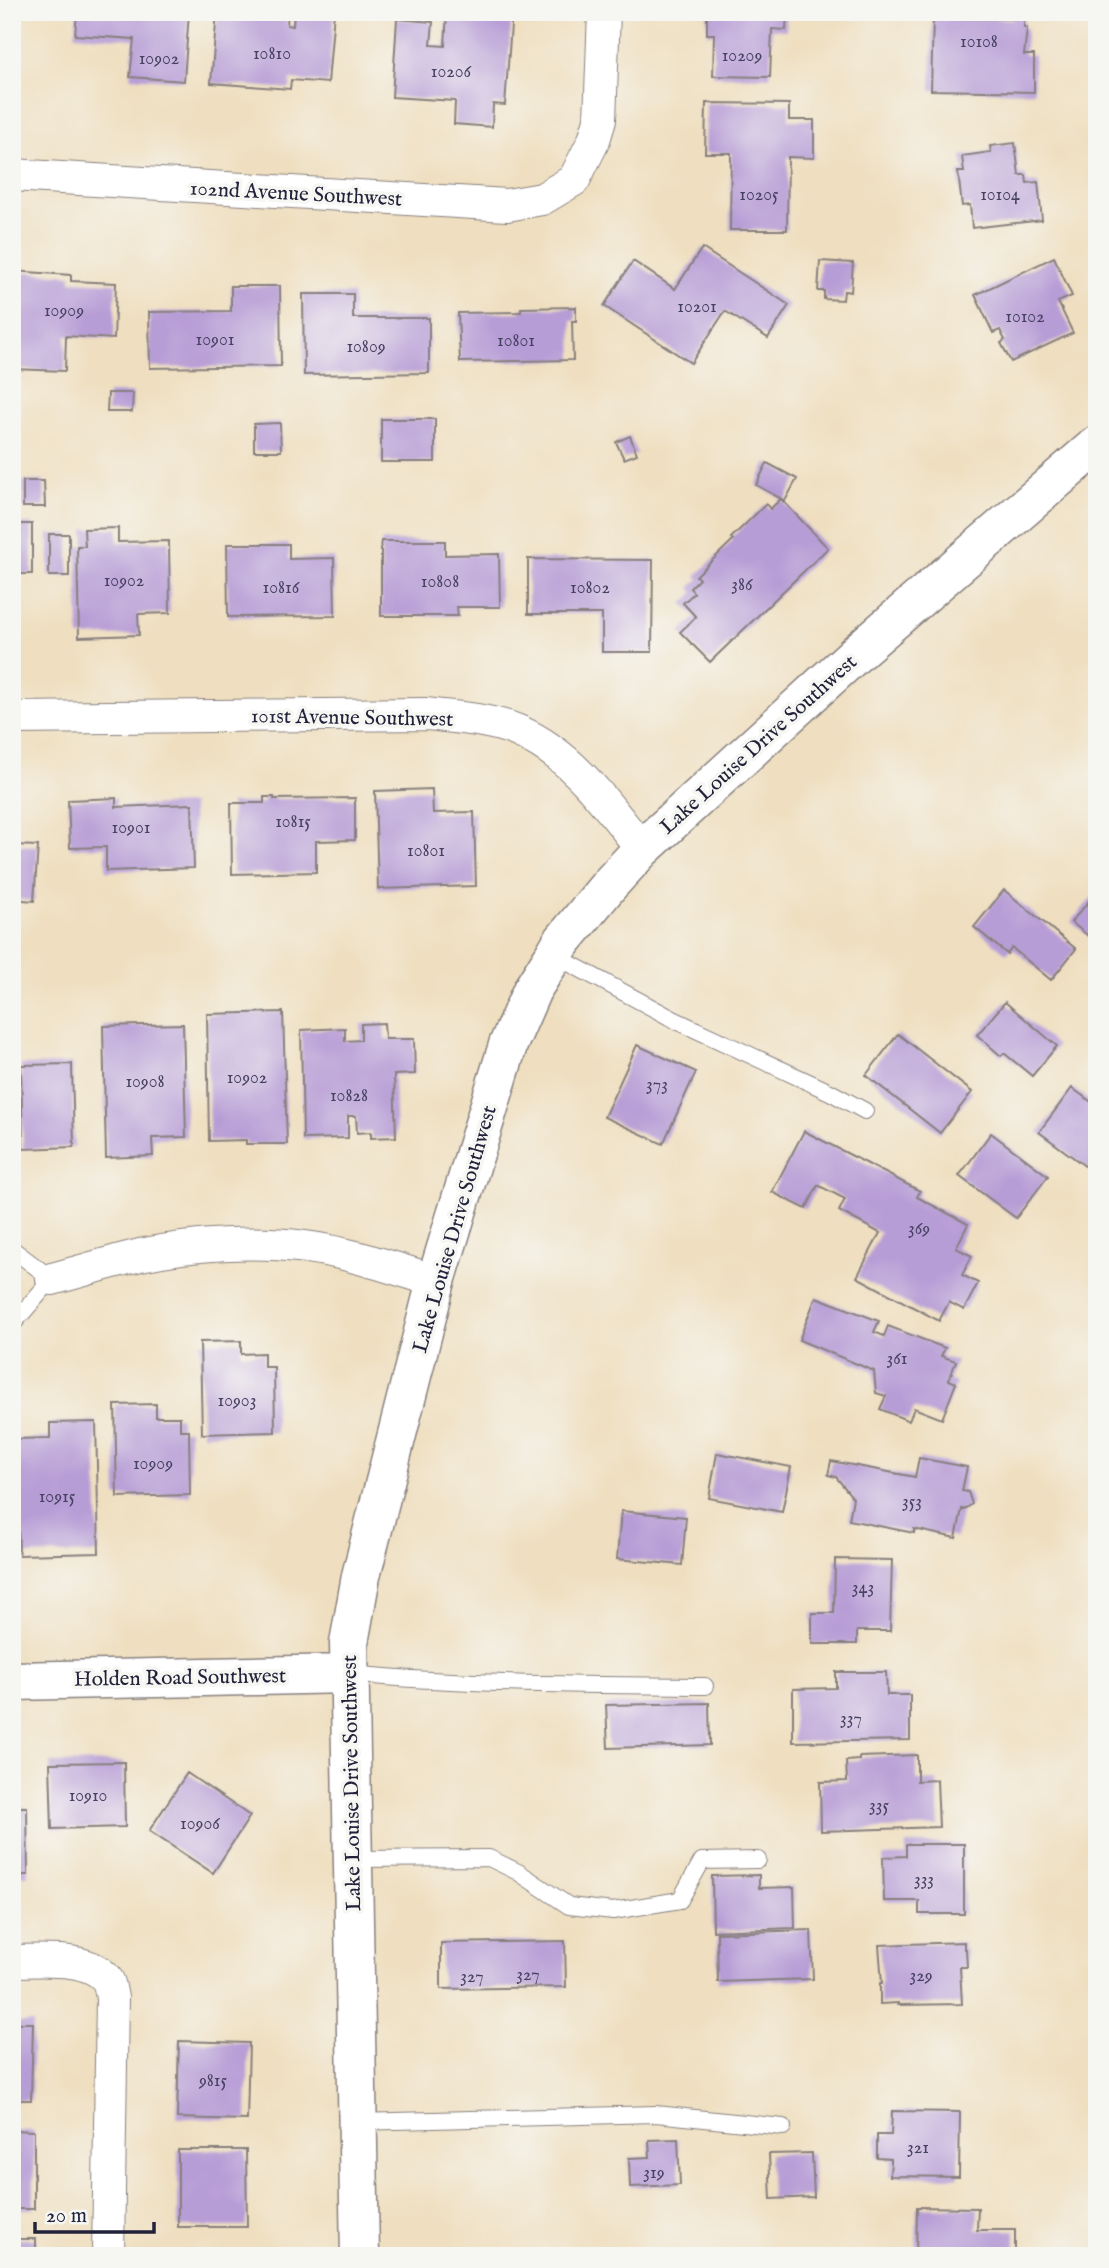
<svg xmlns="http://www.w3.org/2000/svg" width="1109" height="2268" viewBox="0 0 1109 2268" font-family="'IM FELL English',serif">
<rect width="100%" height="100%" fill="#f6f6f2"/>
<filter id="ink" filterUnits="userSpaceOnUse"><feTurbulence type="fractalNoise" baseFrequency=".0143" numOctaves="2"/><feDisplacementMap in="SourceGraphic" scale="14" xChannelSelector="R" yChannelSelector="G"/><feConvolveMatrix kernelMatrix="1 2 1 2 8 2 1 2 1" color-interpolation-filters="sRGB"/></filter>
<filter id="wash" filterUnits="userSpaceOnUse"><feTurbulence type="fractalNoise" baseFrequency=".00686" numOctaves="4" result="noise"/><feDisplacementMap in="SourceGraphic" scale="28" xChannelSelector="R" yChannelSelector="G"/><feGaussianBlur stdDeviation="1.57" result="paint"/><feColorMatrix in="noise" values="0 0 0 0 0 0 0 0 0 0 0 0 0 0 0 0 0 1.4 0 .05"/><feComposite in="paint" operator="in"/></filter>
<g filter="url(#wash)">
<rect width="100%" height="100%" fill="#efdfc0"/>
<g id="blocks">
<path fill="#b79dd6" d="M 77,12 L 189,12 L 184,81 L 130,77 L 134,39 L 75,35 Z
M 217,12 L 288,12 L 287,25 L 293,26 L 294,12 L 334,12 L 328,83 L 291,80 L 290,89 L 211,83 Z
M 447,12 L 512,12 L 505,105 L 493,104 L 492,127 L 454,124 L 455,101 L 392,97 L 397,19 L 433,22 L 431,45 L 445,46 Z
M 707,12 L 787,12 L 786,30 L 772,29 L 770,77 L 713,76 L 714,34 L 707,34 Z
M 1013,16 L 1024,16 L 1024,28 L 1027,28 L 1024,55 L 1034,55 L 1034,92 L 931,90 L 933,18 L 1013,19 Z
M 706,103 L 789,104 L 789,120 L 814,120 L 814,158 L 788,157 L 787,230 L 730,230 L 731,153 L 705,153 Z
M 1015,143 L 1019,175 L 1026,175 L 1027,183 L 1038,182 L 1042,220 L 972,228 L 970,205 L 962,206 L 958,172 L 964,172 L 962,156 L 991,152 L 990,146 Z
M 702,248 L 789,305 L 768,338 L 725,311 L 691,363 L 604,306 L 633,261 L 675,289 Z
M 1054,257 L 1072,296 L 1058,302 L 1073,333 L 1011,362 L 1001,343 L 1005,340 L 1000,330 L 993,333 L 975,295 Z
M 820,261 L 853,263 L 851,292 L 844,291 L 843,300 L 824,299 L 824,291 L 818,291 Z
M 12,271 L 71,275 L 71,281 L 116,283 L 114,339 L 66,336 L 65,371 L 12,369 Z
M 231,286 L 280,286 L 281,366 L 150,368 L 149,312 L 231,311 Z
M 303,294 L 353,294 L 353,318 L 429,318 L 429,373 L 304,375 Z
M 576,307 L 576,321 L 572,321 L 573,360 L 460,362 L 458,313 L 521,312 L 521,308 Z
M 108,393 L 133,393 L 132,412 L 107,412 Z
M 381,419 L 435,419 L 435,462 L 381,462 Z
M 280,423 L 281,451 L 254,451 L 254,424 Z
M 630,436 L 637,454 L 624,459 L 616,442 Z
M 767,463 L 797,479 L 785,501 L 756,485 Z
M 23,481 L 44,481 L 45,507 L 23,507 Z
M 781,499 L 828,548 L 710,662 L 680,632 L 696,617 L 683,603 L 694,593 L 690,588 L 699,579 L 696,576 L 733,540 L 731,538 L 766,504 L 770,509 Z
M 12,524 L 32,524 L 32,574 L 12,574 Z
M 118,528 L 118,542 L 169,541 L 170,613 L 138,614 L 139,635 L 79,637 L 77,546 L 85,546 L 84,529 Z
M 49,534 L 69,534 L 69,576 L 49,576 Z
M 381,541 L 445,541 L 445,555 L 499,554 L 500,607 L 457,607 L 458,616 L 381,616 Z
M 227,544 L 289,544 L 289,559 L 334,558 L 335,616 L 228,617 Z
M 528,559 L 653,560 L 652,652 L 602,652 L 602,614 L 528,614 Z
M 432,789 L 433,813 L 474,812 L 476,886 L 378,889 L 375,791 Z
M 264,797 L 274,797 L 274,799 L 355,798 L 355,840 L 316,841 L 316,872 L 232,874 L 231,803 L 264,803 Z
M 116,798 L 116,807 L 192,804 L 194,868 L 106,871 L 106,847 L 70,848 L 68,800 Z
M 12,845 L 38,846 L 34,901 L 12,899 Z
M 1004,890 L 1076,949 L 1051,980 L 1012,948 L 1007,954 L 974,927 Z
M 1097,892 L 1097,943 L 1071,922 Z
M 1005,1002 L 1057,1046 L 1032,1076 L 1004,1053 L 1001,1056 L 977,1035 Z
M 283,1012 L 287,1144 L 246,1144 L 246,1140 L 209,1141 L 207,1014 Z
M 384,1023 L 385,1039 L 414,1039 L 415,1074 L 394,1075 L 396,1137 L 371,1138 L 371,1132 L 357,1133 L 356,1116 L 348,1116 L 348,1138 L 303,1139 L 301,1030 L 345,1028 L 345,1041 L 361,1040 L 361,1024 Z
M 183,1024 L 186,1137 L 152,1138 L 153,1156 L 106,1158 L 103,1026 Z
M 898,1034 L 972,1092 L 940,1133 L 866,1075 Z
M 637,1045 L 696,1072 L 663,1144 L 604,1117 Z
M 72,1064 L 74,1147 L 23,1149 L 21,1065 Z
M 1072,1088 L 1097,1106 L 1097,1175 L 1039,1132 Z
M 804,1131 L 920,1191 L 917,1197 L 968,1224 L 956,1248 L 972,1256 L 962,1275 L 978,1283 L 964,1310 L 949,1302 L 939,1321 L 857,1277 L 880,1233 L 839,1211 L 845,1199 L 818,1185 L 806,1209 L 772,1192 Z
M 991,1133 L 1048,1176 L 1016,1218 L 959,1176 Z
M 816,1297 L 879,1321 L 874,1332 L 884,1336 L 888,1326 L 945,1348 L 941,1356 L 956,1361 L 949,1380 L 956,1383 L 942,1419 L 914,1408 L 909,1421 L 880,1409 L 886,1396 L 876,1393 L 874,1371 L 799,1340 Z
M 241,1341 L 241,1354 L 264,1353 L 264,1367 L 274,1367 L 275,1432 L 202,1434 L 200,1342 Z
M 156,1404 L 156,1417 L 180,1417 L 180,1430 L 189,1430 L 190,1495 L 117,1497 L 115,1405 Z
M 96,1422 L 99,1553 L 19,1555 L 16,1439 L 50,1438 L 50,1423 Z
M 717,1453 L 791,1467 L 782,1512 L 709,1498 Z
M 919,1458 L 967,1467 L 962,1491 L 968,1492 L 972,1504 L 964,1510 L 962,1509 L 956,1538 L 914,1529 L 914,1533 L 849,1520 L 853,1498 L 836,1477 L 828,1475 L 831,1461 L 915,1477 Z
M 621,1511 L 686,1517 L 682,1565 L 617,1559 Z
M 835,1559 L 892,1560 L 890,1631 L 857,1631 L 857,1644 L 812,1644 L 812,1613 L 834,1613 Z
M 836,1672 L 886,1672 L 887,1695 L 910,1695 L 910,1740 L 793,1742 L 793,1689 L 836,1688 Z
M 709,1703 L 710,1745 L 608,1748 L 606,1705 Z
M 917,1755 L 917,1781 L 937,1780 L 939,1827 L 821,1831 L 820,1782 L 847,1781 L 846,1761 L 859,1760 L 859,1757 Z
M 124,1762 L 125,1827 L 52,1829 L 50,1763 Z
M 187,1773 L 250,1816 L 213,1873 L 149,1831 Z
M 12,1807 L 27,1807 L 28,1875 L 12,1875 Z
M 906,1844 L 964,1844 L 964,1914 L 919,1914 L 919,1901 L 884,1901 L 883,1857 L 906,1856 Z
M 759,1875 L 759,1888 L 794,1887 L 795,1928 L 713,1931 L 712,1876 Z
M 811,1930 L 813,1979 L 718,1982 L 717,1933 Z
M 565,1941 L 566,1987 L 441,1989 L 441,1943 Z
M 964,1942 L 964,1949 L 966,1949 L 967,1967 L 960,1967 L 962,2004 L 898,2005 L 898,2003 L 880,2004 L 880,1983 L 882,1983 L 879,1945 Z
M 12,2023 L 33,2023 L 31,2100 L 12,2100 Z
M 179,2041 L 249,2043 L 247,2120 L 177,2118 Z
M 892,2111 L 960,2112 L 959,2177 L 890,2176 L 891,2159 L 877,2158 L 877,2135 L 891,2135 Z
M 12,2130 L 34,2131 L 34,2209 L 12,2209 Z
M 678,2139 L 680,2185 L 630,2187 L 629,2158 L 650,2157 L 649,2140 Z
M 178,2150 L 246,2150 L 247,2227 L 178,2227 Z
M 812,2153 L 814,2197 L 771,2199 L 769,2154 Z
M 917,2207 L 978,2208 L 977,2230 L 1015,2230 L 1015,2256 L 916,2256 Z
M 12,2239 L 36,2239 L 36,2256 L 12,2256 Z"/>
</g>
</g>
<g filter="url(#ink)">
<use href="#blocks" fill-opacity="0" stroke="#88807e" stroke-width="2"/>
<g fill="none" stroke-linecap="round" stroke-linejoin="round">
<g stroke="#88807e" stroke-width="18">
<path id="service" d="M 554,955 L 675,1020 L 830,1092 L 865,1111
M 12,1249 L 52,1279 L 12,1325
M 348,1674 C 467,1685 586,1685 705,1686
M 352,1859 L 489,1858 L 518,1872 L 569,1906 L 613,1911 L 680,1900 L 702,1861 L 758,1860
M 357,2122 L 656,2114 L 783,2127"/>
</g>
<g stroke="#88807e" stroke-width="34">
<path id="minor" d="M 12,175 L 507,205 L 542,199 L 574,180 L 594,140 L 600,120 L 604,12
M 12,718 L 427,714 C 457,718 490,719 518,731 C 572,754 607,805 642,849
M 52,1279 C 82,1271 111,1262 140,1255 C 193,1244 253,1240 306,1247 C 351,1253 393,1268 436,1281
M 12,1961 C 39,1961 91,1955 108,1981 C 110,1985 111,1993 112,1998 L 108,2256"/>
</g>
<g stroke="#88807e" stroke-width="41">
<path id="tertiary" d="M 12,1681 L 348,1674
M 360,2256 L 349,1643 L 361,1576 L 436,1281 L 508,1045 L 532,990 L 554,955 L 561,943 L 609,885 L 642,849 L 861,649 L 1097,445"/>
</g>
<use href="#service" stroke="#fff" stroke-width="16"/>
<use href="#minor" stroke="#fff" stroke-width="32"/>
<use href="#tertiary" stroke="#fff" stroke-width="38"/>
</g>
</g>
<g text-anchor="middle" stroke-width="7" stroke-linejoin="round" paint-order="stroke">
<g font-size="18" fill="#474162">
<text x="979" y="47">10108</text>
<text x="272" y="59">10810</text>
<text x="742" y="61">10209</text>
<text x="159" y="64">10902</text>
<text x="451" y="77">10206</text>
<text x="759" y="200">10205</text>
<text x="1000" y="200">10104</text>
<text x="697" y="312">10201</text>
<text x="64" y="316">10909</text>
<text x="1025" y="322">10102</text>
<text x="215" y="345">10901</text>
<text x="516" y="346">10801</text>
<text x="366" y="352">10809</text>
<text x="124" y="586">10902</text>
<text x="440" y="587">10808</text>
<text x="742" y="590">386</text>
<text x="281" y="593">10816</text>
<text x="590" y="593">10802</text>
<text x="293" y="827">10815</text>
<text x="131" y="833">10901</text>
<text x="426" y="856">10801</text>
<text x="247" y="1083">10902</text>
<text x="145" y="1087">10908</text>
<text x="657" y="1090">373</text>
<text x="349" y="1101">10828</text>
<text x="919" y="1234">369</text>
<text x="897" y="1364">361</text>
<text x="237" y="1406">10903</text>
<text x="153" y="1469">10909</text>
<text x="57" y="1502">10915</text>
<text x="912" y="1507">353</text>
<text x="863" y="1593">343</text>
<text x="851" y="1724">337</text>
<text x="88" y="1801">10910</text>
<text x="879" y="1811">335</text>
<text x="200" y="1829">10906</text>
<text x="924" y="1885">333</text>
<text x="528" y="1980">327</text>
<text x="921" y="1981">329</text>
<text x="472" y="1982">327</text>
<text x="213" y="2086">9815</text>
<text x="918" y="2153">321</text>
<text x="654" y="2178">319</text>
</g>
<g font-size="21" fill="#22223b" stroke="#f6f6f2">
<text transform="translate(296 193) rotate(3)" y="7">102nd Avenue Southwest</text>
<text transform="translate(352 717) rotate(1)" y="7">101st Avenue Southwest</text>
<text transform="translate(758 744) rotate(-42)" y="7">Lake Louise Drive Southwest</text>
<text transform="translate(454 1229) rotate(-74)" y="7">Lake Louise Drive Southwest</text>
<text transform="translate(180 1677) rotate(-1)" y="7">Holden Road Southwest</text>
<text transform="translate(351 1783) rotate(-91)" y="7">Lake Louise Drive Southwest</text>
</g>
</g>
<rect width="1109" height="2268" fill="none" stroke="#f6f6f2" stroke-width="42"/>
<path d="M35 2222v10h119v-10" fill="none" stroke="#22223b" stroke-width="3.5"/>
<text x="46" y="2222" font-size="21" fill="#22223b" stroke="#f6f6f2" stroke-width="5" paint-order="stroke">20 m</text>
</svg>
